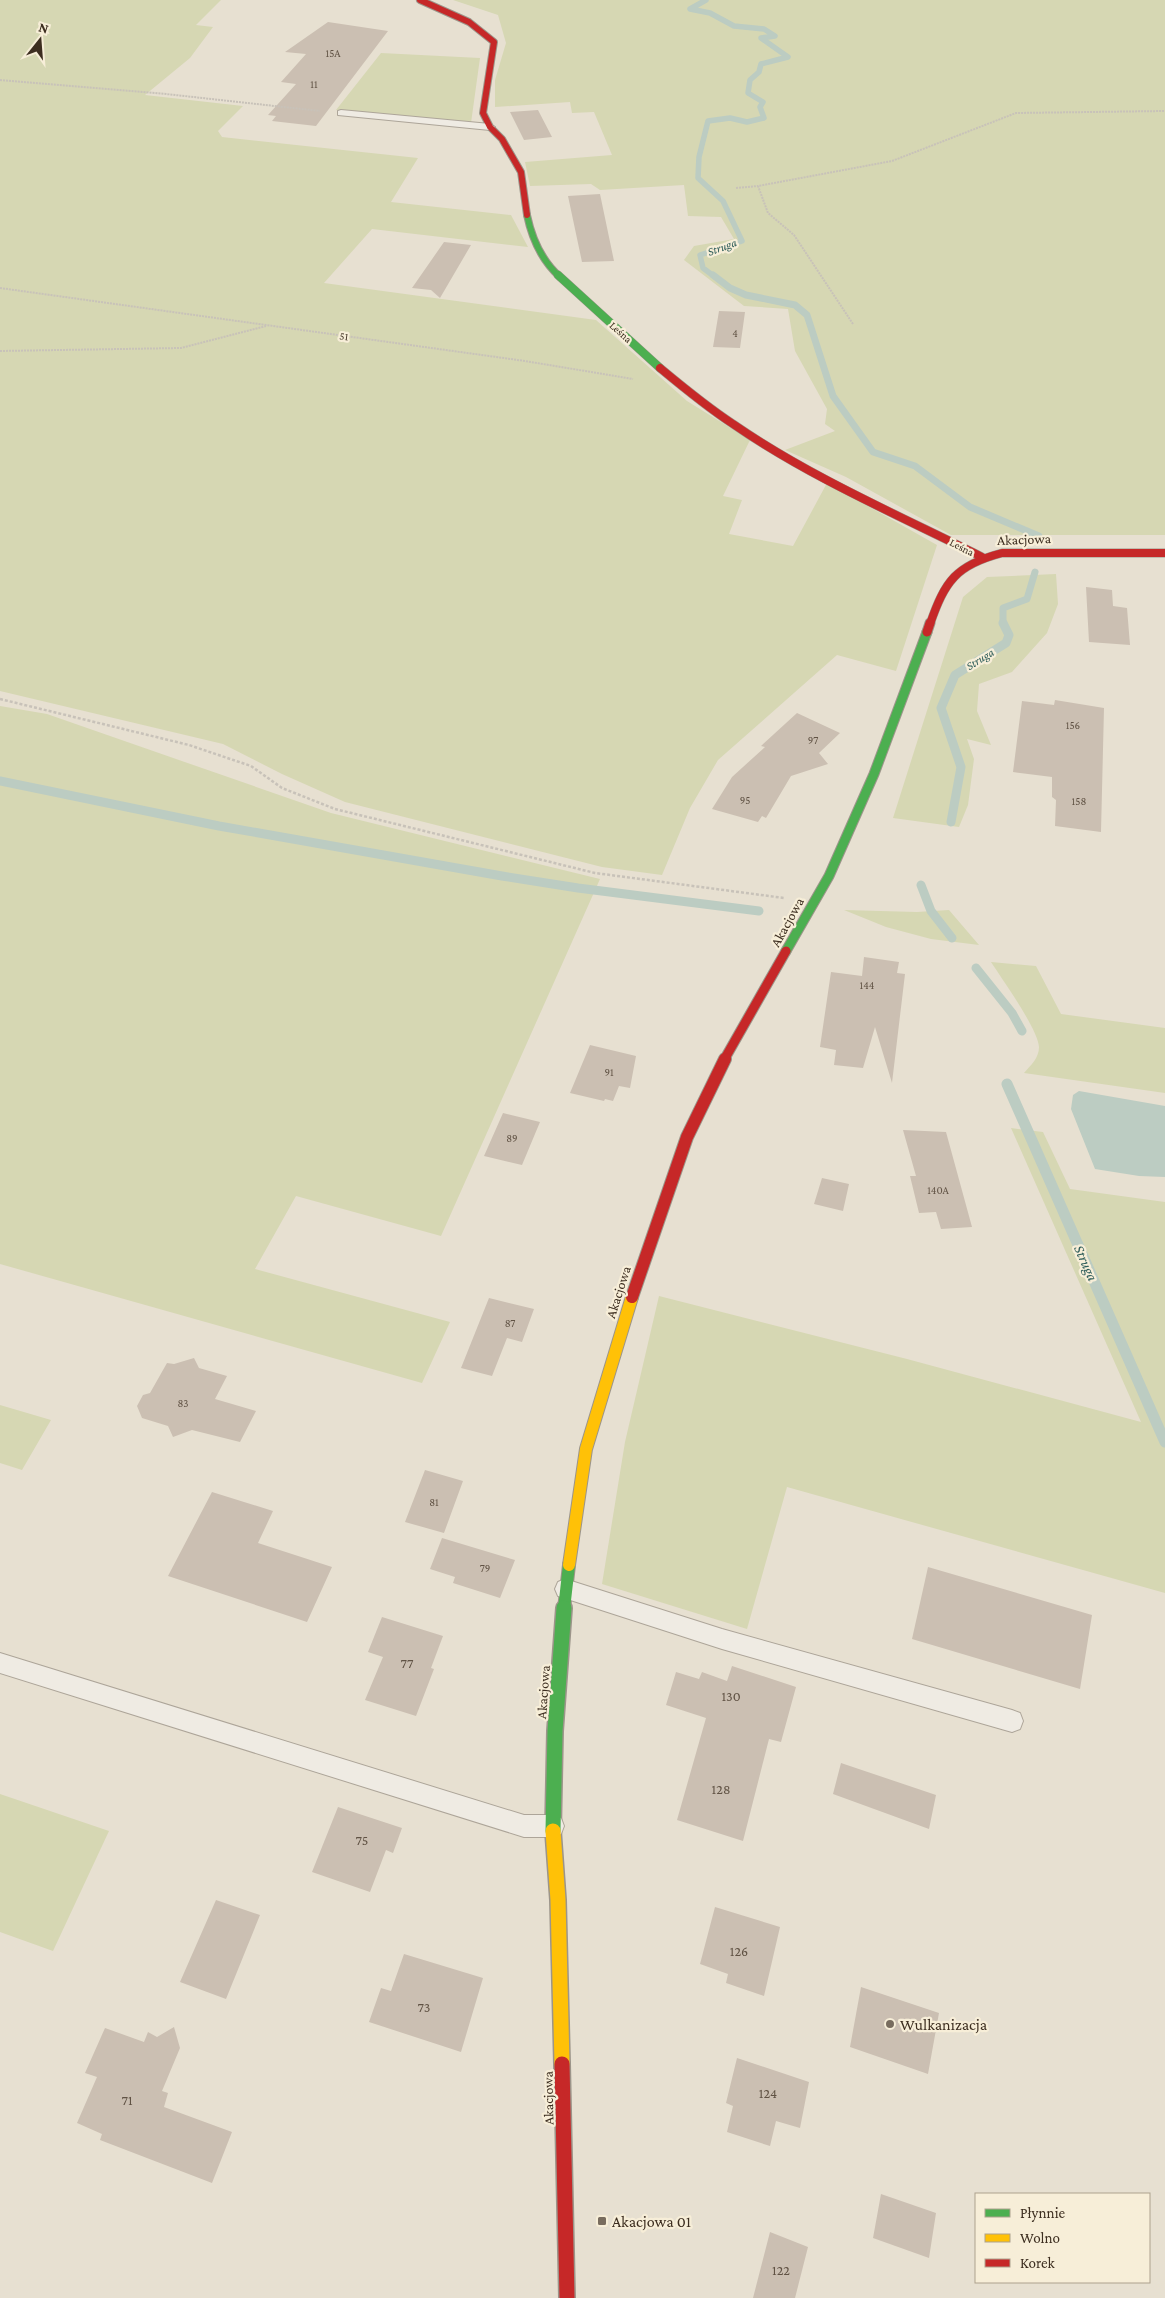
<svg xmlns="http://www.w3.org/2000/svg" width="1165" height="2298" viewBox="0 0 1165 2298" font-family="'Crimson Pro',serif">
<rect width="100%" height="100%" fill="#e7e0d1"/>
<path fill="#d6d7b3" d="M 0,0 L 221,0 L 196,25 L 213,27 L 190,58 L 145,95 L 243,106 L 218,131 L 222,137 L 418,158 L 391,202 L 511,215 L 528,247 L 372,229 L 324,283 L 596,320 L 687,401 L 750,440 L 723,496 L 742,500 L 729,534 L 793,546 L 827,483 L 937,545 L 896,671 L 837,655 L 718,760 L 690,808 L 662,875 L 602,867 L 345,802 L 282,774 L 223,744 L 0,691 Z
M 453,0 L 1165,0 L 1165,535 L 951,535 L 846,477 L 785,450 L 835,431 L 825,424 L 827,409 L 795,351 L 788,309 L 744,306 L 684,260 L 694,246 L 734,239 L 721,217 L 688,216 L 684,185 L 600,190 L 591,184 L 530,186 L 525,162 L 612,155 L 594,112 L 572,113 L 570,102 L 495,107 L 495,80 L 506,43 L 498,15 Z
M 381,53 L 480,58 L 471,123 L 336,110 Z
M 1056,574 L 1058,604 L 1047,633 L 1012,672 L 979,684 L 977,711 L 991,745 L 967,739 L 974,759 L 968,805 L 959,827 L 893,818 L 963,597 L 987,577 Z
M 0,706 L 47,714 L 331,813 L 600,879 L 441,1236 L 296,1196 L 255,1269 L 450,1322 L 422,1383 L 0,1264 Z
M 844,910 L 917,912 L 949,910 L 979,945 L 931,939 L 886,927 Z
M 991,962 L 1036,966 L 1061,1014 L 1165,1028 L 1165,1093 L 1024,1073 C 1031,1065 1039,1058 1039,1047 C 1038,1029 1002,979 991,962 Z
M 1011,1128 L 1043,1132 L 1070,1189 L 1165,1202 L 1165,1593 L 787,1487 L 747,1629 L 602,1584 L 625,1442 L 659,1296 L 907,1359 L 1141,1422 Z
M 0,1405 L 51,1420 L 22,1470 L 0,1463 Z
M 0,1794 L 109,1831 L 53,1951 L 0,1932 Z"/>
<path fill="#bcccc2" d="M 1079,1091 L 1165,1106 L 1165,1177 L 1139,1176 L 1095,1169 L 1071,1109 L 1073,1095 Z"/>
<g fill="none" stroke-linecap="round" stroke-linejoin="round">
<path stroke="#bcccc2" stroke-width="5.5" d="M 706,0 L 690,9 L 710,13 L 734,26 L 764,29 L 775,36 L 761,38 L 788,57 L 761,64 L 759,72 L 750,80 L 748,93 L 763,102 L 760,107 L 764,118 L 747,122 L 730,118 L 708,121 L 699,157 L 698,178 L 723,201 L 742,241 L 700,255 L 703,268 L 715,277"/>
<path stroke="#bcccc2" stroke-width="7" d="M 713,275 L 730,288 L 746,295 L 795,305 L 807,315 L 833,396 L 873,452 L 915,466 L 970,507 L 1039,536
M 1003,624 L 1003,608 L 1027,599 L 1035,572"/>
<path stroke="#bcccc2" stroke-width="9" d="M 0,781 L 219,826 L 502,876 L 578,888 L 759,911
M 951,822 L 961,767 L 941,708 L 955,675 L 1006,643 L 1009,635 L 1003,623
M 921,885 L 931,911 L 952,938
M 976,968 L 1012,1013 L 1022,1031"/>
<path stroke="#bcccc2" stroke-width="11" d="M 1007,1084 L 1165,1442"/>
</g>
<path fill="#cbbfb2" d="M 328,22 L 388,31 L 316,126 L 272,121 L 276,116 L 268,115 L 296,84 L 281,82 L 306,54 L 285,52 Z
M 538,110 L 552,137 L 524,140 L 510,112 Z
M 600,194 L 614,261 L 582,262 L 568,196 Z
M 444,242 L 471,245 L 440,298 L 431,290 L 412,288 Z
M 719,311 L 745,312 L 740,348 L 713,347 Z
M 1086,587 L 1112,590 L 1113,606 L 1127,608 L 1130,645 L 1089,642 Z
M 1055,700 L 1104,708 L 1101,832 L 1055,826 L 1056,800 L 1052,797 L 1052,777 L 1013,772 L 1022,701 L 1054,705 Z
M 797,713 L 840,733 L 819,753 L 828,764 L 791,776 L 766,818 L 762,816 L 758,822 L 712,809 L 732,777 L 765,747 L 761,746 Z
M 864,957 L 899,962 L 897,973 L 905,974 L 892,1083 L 875,1027 L 863,1068 L 834,1065 L 836,1050 L 820,1047 L 831,972 L 862,976 Z
M 590,1045 L 636,1056 L 630,1088 L 619,1086 L 613,1101 L 605,1099 L 604,1101 L 570,1093 Z
M 503,1113 L 540,1122 L 522,1165 L 484,1156 Z
M 903,1130 L 946,1132 L 972,1227 L 941,1229 L 936,1212 L 919,1213 L 910,1176 L 916,1176 Z
M 822,1178 L 849,1184 L 843,1211 L 814,1204 Z
M 489,1298 L 534,1309 L 522,1342 L 507,1338 L 492,1376 L 461,1368 Z
M 194,1358 L 199,1368 L 227,1376 L 215,1399 L 256,1411 L 240,1442 L 192,1430 L 173,1437 L 168,1426 L 142,1418 L 137,1406 L 143,1395 L 150,1393 L 167,1363 L 174,1364 Z
M 425,1470 L 463,1481 L 444,1533 L 405,1522 Z
M 212,1492 L 273,1511 L 258,1543 L 332,1567 L 307,1622 L 168,1576 Z
M 442,1538 L 515,1560 L 500,1598 L 453,1583 L 455,1577 L 430,1569 Z
M 928,1567 L 1092,1615 L 1080,1689 L 912,1639 Z
M 382,1617 L 443,1636 L 431,1668 L 434,1669 L 416,1716 L 365,1700 L 383,1657 L 368,1652 Z
M 732,1666 L 796,1687 L 781,1742 L 769,1739 L 743,1841 L 677,1820 L 706,1718 L 666,1705 L 676,1672 L 699,1679 L 702,1672 L 727,1681 Z
M 841,1763 L 936,1795 L 929,1829 L 833,1794 Z
M 338,1807 L 402,1828 L 393,1853 L 386,1850 L 370,1892 L 312,1872 Z
M 216,1900 L 260,1915 L 226,1999 L 180,1982 Z
M 715,1907 L 780,1927 L 764,1996 L 726,1983 L 728,1974 L 700,1964 Z
M 404,1954 L 483,1978 L 461,2052 L 369,2022 L 381,1988 L 391,1991 Z
M 861,1987 L 939,2013 L 928,2074 L 850,2047 Z
M 174,2027 L 180,2048 L 162,2091 L 168,2093 L 164,2107 L 232,2132 L 212,2183 L 100,2140 L 102,2134 L 77,2123 L 97,2077 L 85,2073 L 105,2028 L 144,2042 L 148,2032 L 157,2037 Z
M 737,2058 L 809,2082 L 800,2128 L 776,2121 L 770,2146 L 727,2132 L 733,2106 L 726,2103 Z
M 881,2194 L 936,2213 L 929,2258 L 873,2238 Z
M 770,2232 L 808,2247 L 795,2298 L 753,2298 Z"/>
<g fill="none" stroke-linecap="round" stroke-linejoin="round">
<g stroke="#ada599" stroke-width="2">
<path id="lane" d="M 341,110 L 490,124 L 495,127 L 490,130 L 338,115 L 338,111 Z
M 565,1579 L 722,1629 L 1012,1710 L 1020,1713 L 1023,1721 L 1020,1729 L 1012,1732 L 722,1649 L 558,1596 L 555,1589 L 558,1582 Z
M 0,1653 L 524,1815 L 553,1815 L 561,1818 L 564,1826 L 561,1834 L 553,1837 L 524,1837 L 0,1673 Z"/>
</g>
<g stroke="#9c958a" stroke-width="8">
<path id="fast-far4" d="M 527,215 C 532,239 541,260 560,277"/>
</g>
<g stroke="#9c958a" stroke-width="9">
<path id="fast-far3" d="M 558,275 L 660,368"/>
</g>
<g stroke="#9c958a" stroke-width="11">
<path id="fast-far2" d="M 786,951 L 829,876 L 874,774 L 927,632"/>
</g>
<g stroke="#9c958a" stroke-width="14">
<path id="fast-far1" d="M 564,1609 L 569,1565"/>
</g>
<g stroke="#9c958a" stroke-width="18">
<path id="fast" d="M 553,1831 L 555,1731 L 564,1608"/>
</g>
<g stroke="#9c958a" stroke-width="14">
<path id="slow-far1" d="M 569,1565 L 586,1449 L 632,1297"/>
</g>
<g stroke="#9c958a" stroke-width="18">
<path id="slow" d="M 553,1831 L 558,1900 L 562,2064"/>
</g>
<g stroke="#9c958a" stroke-width="8">
<path id="jam-far4" d="M 420,0 L 469,22 L 494,42 L 483,113 L 490,127 L 502,139 L 521,172 L 527,215"/>
</g>
<g stroke="#9c958a" stroke-width="9">
<path id="jam-far3" d="M 660,368 C 684,388 707,407 733,424 C 810,477 898,515 982,557
M 930,624 C 945,581 956,565 1002,553 L 1165,553"/>
</g>
<g stroke="#9c958a" stroke-width="11">
<path id="jam-far2" d="M 927,632 L 930,623
M 724,1060 L 786,951"/>
</g>
<g stroke="#9c958a" stroke-width="14">
<path id="jam-far1" d="M 632,1297 L 687,1137 L 725,1059"/>
</g>
<g stroke="#9c958a" stroke-width="18">
<path id="jam" d="M 562,2064 L 567,2298"/>
</g>
<path stroke="#c8c2b9" stroke-width="2" stroke-dasharray="2 1" stroke-linecap="butt" d="M 0,80 L 166,94 L 320,111
M 736,188 L 758,186
M 0,288 L 525,361 L 633,379
M 853,324 L 794,235 L 768,213 L 758,186 L 892,161 L 1016,113 L 1165,111
M 0,351 L 181,348 L 266,326"/>
<path stroke="#c8c2b9" stroke-width="2.5" stroke-dasharray="3 2" stroke-linecap="butt" d="M 0,699 L 189,745 L 251,766 L 282,788 L 335,809 L 595,873 L 784,898"/>
<use href="#lane" fill="#efebe3" fill-rule="evenodd"/>
<use href="#fast-far4" stroke="#4caf50" stroke-width="6"/>
<use href="#fast-far3" stroke="#4caf50" stroke-width="8"/>
<use href="#fast-far2" stroke="#4caf50" stroke-width="9"/>
<use href="#fast-far1" stroke="#4caf50" stroke-width="12"/>
<use href="#fast" stroke="#4caf50" stroke-width="15"/>
<use href="#slow-far1" stroke="#ffc107" stroke-width="12"/>
<use href="#slow" stroke="#ffc107" stroke-width="15"/>
<use href="#jam-far4" stroke="#c62828" stroke-width="6"/>
<use href="#jam-far3" stroke="#c62828" stroke-width="8"/>
<use href="#jam-far2" stroke="#c62828" stroke-width="9"/>
<use href="#jam-far1" stroke="#c62828" stroke-width="12"/>
<use href="#jam" stroke="#c62828" stroke-width="15"/>
</g>
<g fill="#786c5e" stroke="#f7eed8" stroke-width="2">
<circle cx="890" cy="2024" r="5"/>
<rect x="597" y="2216" width="10" height="10" rx="2.5"/>
</g>
<g text-anchor="middle" stroke-width="4.5" stroke-linejoin="round" paint-order="stroke">
<g font-size="11" fill="#605244">
<text x="333" y="57">15A</text>
<text x="314" y="88">11</text>
<text x="735" y="337">4</text>
<text x="1073" y="729">156</text>
<text x="813" y="744">97</text>
<text x="745" y="804">95</text>
<text x="1079" y="805">158</text>
<text x="867" y="989">144</text>
<text x="609" y="1076">91</text>
<text x="512" y="1142">89</text>
<text x="938" y="1194">140A</text>
<text x="510" y="1327">87</text>
<text x="183" y="1407">83</text>
<text x="434" y="1506">81</text>
<text x="485" y="1572">79</text>
</g>
<g font-size="11" fill="#3d2e20" stroke="#f7eed8">
<text transform="translate(621 332) rotate(42)" y="4">Leśna</text>
<text transform="translate(344 336) rotate(8)" y="4">51</text>
<text transform="translate(962 547) rotate(27)" y="4">Leśna</text>
</g>
<g font-size="12" font-style="italic" fill="#2f5d5a" stroke="#f7eed8">
<text transform="translate(722 247) rotate(-20)" y="4">Struga</text>
<text transform="translate(980 659) rotate(-32)" y="4">Struga</text>
</g>
<g font-size="14" fill="#3d2e20" stroke="#f7eed8">
<text transform="translate(1024 539) rotate(-2)" y="5">Akacjowa</text>
<text transform="translate(787 922) rotate(-61)" y="5">Akacjowa</text>
<text transform="translate(618 1292) rotate(-72)" y="5">Akacjowa</text>
<text transform="translate(543 1692) rotate(-86)" y="5">Akacjowa</text>
<text transform="translate(548 2098) rotate(-91)" y="5">Akacjowa</text>
</g>
<g font-size="14" fill="#605244">
<text x="407" y="1668">77</text>
<text x="731" y="1701">130</text>
<text x="721" y="1794">128</text>
<text x="362" y="1845">75</text>
<text x="739" y="1956">126</text>
<text x="424" y="2012">73</text>
<text x="768" y="2098">124</text>
<text x="127" y="2105">71</text>
<text x="781" y="2275">122</text>
</g>
<g font-size="15" font-style="italic" fill="#2f5d5a" stroke="#f7eed8">
<text transform="translate(1086 1263) rotate(66)" y="5">Struga</text>
</g>
<g font-size="16" fill="#3d2e20" stroke="#f7eed8" text-anchor="start">
<text x="900" y="2030">Wulkanizacja</text>
<text x="612" y="2227">Akacjowa 01</text>
</g>
</g>
<rect x="975" y="2193" width="175" height="90" fill="#f7eed8" stroke="#ada18e"/>
<rect x="985" y="2209" width="25" height="8" fill="#4caf50" stroke="#ada18e"/>
<text x="1020" y="2218" font-size="15" fill="#3d2e20">Płynnie</text>
<rect x="985" y="2234" width="25" height="8" fill="#ffc107" stroke="#ada18e"/>
<text x="1020" y="2243" font-size="15" fill="#3d2e20">Wolno</text>
<rect x="985" y="2259" width="25" height="8" fill="#c62828" stroke="#ada18e"/>
<text x="1020" y="2268" font-size="15" fill="#3d2e20">Korek</text>
<g transform="translate(40 40) rotate(17)" stroke="#f7eed8" stroke-width="4" paint-order="stroke">
<path d="M0-4L9 19L0 12L-9 19Z" fill="#3d2e20"/>
<text y="-8" font-size="14" font-weight="bold" text-anchor="middle" fill="#3d2e20">N</text>
</g>
</svg>
